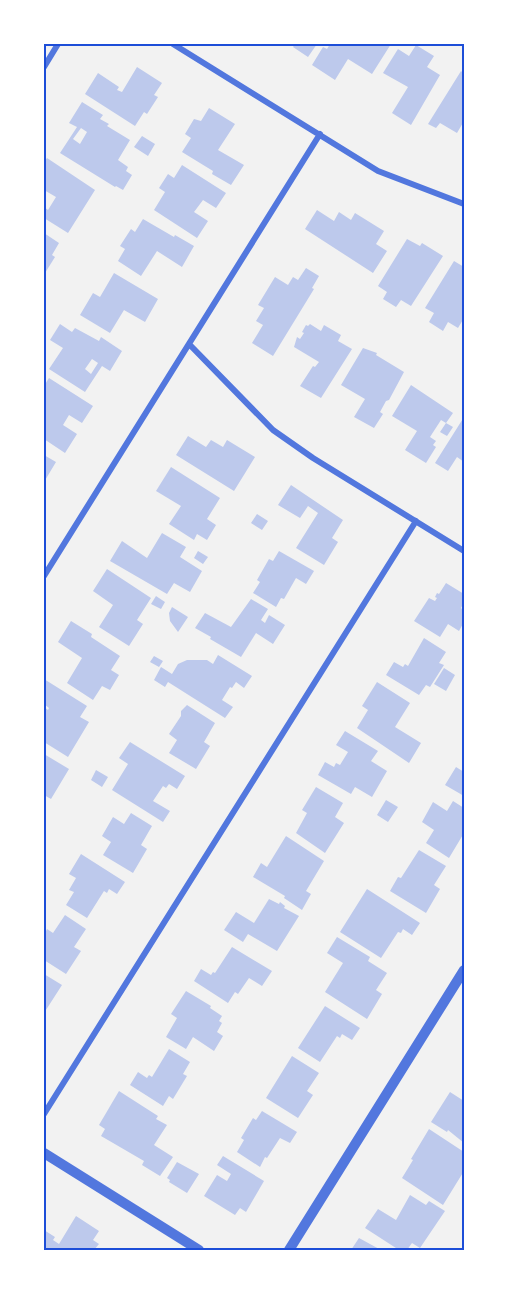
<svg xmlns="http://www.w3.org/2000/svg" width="508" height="1294" viewBox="0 0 508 1294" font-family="'Titillium Web',sans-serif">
<rect width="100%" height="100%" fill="#f2f2f2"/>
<path fill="#bdc9ec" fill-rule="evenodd" d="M 295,44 L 317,44 L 308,57 L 293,47 Z
M 330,44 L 391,44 L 372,74 L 348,59 L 335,80 L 312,65 L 323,47 L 327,49 Z
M 416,45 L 434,56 L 427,67 L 440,75 L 411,125 L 392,113 L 408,87 L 383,73 L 398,49 L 409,56 Z
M 137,67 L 162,83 L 154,95 L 158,97 L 147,114 L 144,112 L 135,126 L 85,94 L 98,73 L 119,87 L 117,90 L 122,92 Z
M 461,71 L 464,74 L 464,121 L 457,133 L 440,123 L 436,128 L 428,124 Z
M 82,102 L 103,115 L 100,119 L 109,124 L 107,126 L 130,140 L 118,160 L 128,167 L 126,171 L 132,175 L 123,190 L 116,186 L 115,187 L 60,153 L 77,127 L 69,123 ZM 81,128 L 87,132 L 80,144 L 73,139 Z
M 209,108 L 235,124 L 218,150 L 244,165 L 231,185 L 212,174 L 213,171 L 182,152 L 191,138 L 185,134 L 194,119 L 201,121 Z
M 142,136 L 155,144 L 148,156 L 134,147 Z
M 47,158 L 95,190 L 68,233 L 44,218 L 44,207 L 48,210 L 56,197 L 44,190 L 44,162 Z
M 182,165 L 226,193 L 216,208 L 203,200 L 194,212 L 208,221 L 197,238 L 154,210 L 165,192 L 159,188 L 168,174 L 174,178 Z
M 317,210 L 334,221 L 339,212 L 351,220 L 355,213 L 384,231 L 376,244 L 387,251 L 373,273 L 305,229 Z
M 143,219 L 174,237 L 175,235 L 194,246 L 182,267 L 157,251 L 141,276 L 118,261 L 125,249 L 120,246 L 131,229 L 135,232 Z
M 44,233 L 59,243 L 52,255 L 55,257 L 45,273 L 44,272 Z
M 407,239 L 420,246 L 422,243 L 443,256 L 411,306 L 401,300 L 396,307 L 383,299 L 387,292 L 378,286 Z
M 454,261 L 464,267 L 464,318 L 458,328 L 448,322 L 443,331 L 429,322 L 434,313 L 425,308 Z
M 306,268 L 319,276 L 312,288 L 314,289 L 273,356 L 252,343 L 263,325 L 256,321 L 264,308 L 258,305 L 275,277 L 288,285 L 293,277 L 298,280 Z
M 114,273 L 158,299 L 145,322 L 124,310 L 110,333 L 80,315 L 93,293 L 100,297 Z
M 60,324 L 72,332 L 75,328 L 99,341 L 101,337 L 122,351 L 110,371 L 102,366 L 85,392 L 49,369 L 63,348 L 50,340 ZM 92,359 L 98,363 L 91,374 L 85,369 Z
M 310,324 L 321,331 L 324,325 L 341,335 L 338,341 L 352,349 L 321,398 L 300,386 L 313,366 L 315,367 L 319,362 L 294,347 L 297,337 L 300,339 L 304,333 L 302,332 L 306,325 L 308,326 Z
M 363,348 L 377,353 L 376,355 L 404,372 L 389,400 L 386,401 L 380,412 L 383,414 L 374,428 L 354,417 L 365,399 L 341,385 Z
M 49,378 L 93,406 L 82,423 L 69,415 L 63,425 L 77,434 L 65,453 L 44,439 L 44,386 Z
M 411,385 L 453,413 L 446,423 L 453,427 L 447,436 L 440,432 L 446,423 L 441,420 L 430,437 L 436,441 L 433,445 L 436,447 L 426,463 L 405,450 L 417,431 L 392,416 Z
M 464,417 L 464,462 L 457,457 L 448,471 L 435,463 Z
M 188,436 L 206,447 L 211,440 L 223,447 L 227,440 L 255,457 L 234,491 L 176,455 Z
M 44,455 L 56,462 L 44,482 Z
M 171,467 L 220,498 L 207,519 L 216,525 L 207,540 L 197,534 L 194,540 L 169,524 L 181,506 L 156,491 Z
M 291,485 L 343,520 L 332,538 L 338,542 L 324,565 L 296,548 L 318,513 L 308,506 L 300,518 L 278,505 Z
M 257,514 L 268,521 L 262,530 L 251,523 Z
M 162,533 L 186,547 L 180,557 L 202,571 L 190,592 L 174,583 L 167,594 L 110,561 L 122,541 L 147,558 Z
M 198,551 L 208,557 L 203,564 L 194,558 Z
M 279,551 L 314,571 L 306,584 L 296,578 L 284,599 L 281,598 L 276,607 L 253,593 L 260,582 L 257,580 L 269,559 L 273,561 Z
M 107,569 L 151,598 L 137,620 L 143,624 L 129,646 L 99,627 L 113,605 L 93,591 Z
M 446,583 L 464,594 L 464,602 L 461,608 L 464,611 L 464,622 L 459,631 L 448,624 L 440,637 L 414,621 L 429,598 L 435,601 L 437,598 L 435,597 L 437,593 L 439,594 Z
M 156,596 L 165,602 L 161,609 L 151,604 Z
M 251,599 L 268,609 L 261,620 L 265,623 L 269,615 L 285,625 L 273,644 L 256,633 L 241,657 L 210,639 L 211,637 L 195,628 L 205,613 L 231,627 Z
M 172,607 L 188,617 L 178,632 L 170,621 L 169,613 Z
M 71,621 L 92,634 L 91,637 L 120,656 L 111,670 L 119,675 L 110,690 L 102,686 L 93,700 L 67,683 L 82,658 L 58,642 Z
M 424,638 L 446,652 L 439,663 L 444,665 L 430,687 L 426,685 L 419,695 L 386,675 L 394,662 L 403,667 L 405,664 L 408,666 Z
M 218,655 L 252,676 L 244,688 L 236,682 L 232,688 L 230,687 L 222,700 L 233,707 L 225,718 L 168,682 L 165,687 L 154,680 L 161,667 L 172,674 L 178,664 L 187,660 L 207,660 L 213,664 Z
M 154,656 L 163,661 L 159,667 L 150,662 Z
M 444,668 L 455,675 L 446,691 L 434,684 Z
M 44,679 L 87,706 L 80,717 L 89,722 L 68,757 L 44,742 L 44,707 L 48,710 L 49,708 L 44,704 Z
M 377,682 L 410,703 L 395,727 L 421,743 L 409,763 L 357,728 L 368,710 L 362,706 Z
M 187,705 L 215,723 L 204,742 L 210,746 L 196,769 L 169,753 L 177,740 L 169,734 L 181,716 L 181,711 Z
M 345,731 L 378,751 L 371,761 L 387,771 L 372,797 L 355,787 L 351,794 L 318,775 L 325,762 L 334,767 L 336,763 L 340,765 L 348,752 L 336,745 Z
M 130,742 L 185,776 L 177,789 L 169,784 L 166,788 L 163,786 L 153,801 L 170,811 L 163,822 L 112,790 L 128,764 L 119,758 Z
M 44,754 L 69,769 L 51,799 L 44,795 Z
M 456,767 L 464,772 L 464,796 L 445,785 Z
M 96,770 L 108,777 L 102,787 L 91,780 Z
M 316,787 L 343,803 L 335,817 L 344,823 L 325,853 L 296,833 L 307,813 L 302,810 Z
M 386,800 L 398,807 L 388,822 L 377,815 Z
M 453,801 L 464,808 L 464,833 L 449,858 L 426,843 L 434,830 L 422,822 L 433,802 L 447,811 Z
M 131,813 L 152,826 L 141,845 L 147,849 L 133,873 L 103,855 L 111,842 L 102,836 L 113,817 L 124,824 Z
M 286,836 L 324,861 L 306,891 L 311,894 L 302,910 L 284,898 L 285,896 L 253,877 L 261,863 L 267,867 Z
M 419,850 L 446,866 L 434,885 L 440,889 L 426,913 L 390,891 L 398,877 L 401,878 Z
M 81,854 L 125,882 L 117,894 L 109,889 L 107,893 L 104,891 L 87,918 L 66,905 L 74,892 L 69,890 L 76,878 L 69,874 Z
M 367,889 L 420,923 L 412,935 L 403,929 L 401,933 L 398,932 L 381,958 L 340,932 Z
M 269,899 L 279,904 L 280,902 L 285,906 L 284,908 L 299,916 L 277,951 L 248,934 L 243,942 L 224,930 L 236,912 L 254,923 Z
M 65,915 L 86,929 L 74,947 L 81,951 L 66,974 L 44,960 L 44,935 L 47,929 L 53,933 Z
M 337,937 L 370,957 L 368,961 L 387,973 L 376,990 L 382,994 L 367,1019 L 325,992 L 343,963 L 327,953 Z
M 232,947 L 272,971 L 262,986 L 249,978 L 238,994 L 235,992 L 228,1003 L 194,981 L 201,969 L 211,975 L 213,972 L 215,973 Z
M 44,974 L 62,985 L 44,1013 Z
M 186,991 L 211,1006 L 210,1008 L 222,1016 L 219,1021 L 222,1023 L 217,1032 L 223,1036 L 214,1051 L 193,1037 L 186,1049 L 166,1037 L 177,1018 L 171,1014 Z
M 325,1006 L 360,1028 L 352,1040 L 342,1034 L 340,1038 L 337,1036 L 320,1062 L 298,1048 Z
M 169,1049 L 190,1062 L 183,1074 L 187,1076 L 173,1099 L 169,1096 L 163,1106 L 130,1085 L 138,1072 L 147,1078 L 149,1075 L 152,1077 Z
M 292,1056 L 319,1073 L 307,1091 L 313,1095 L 298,1118 L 266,1098 Z
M 119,1091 L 158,1116 L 156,1119 L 167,1125 L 154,1145 L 173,1157 L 160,1176 L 142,1165 L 144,1161 L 101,1136 L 105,1129 L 99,1125 Z
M 450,1092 L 464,1101 L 464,1143 L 448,1130 L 447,1132 L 431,1122 Z
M 262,1111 L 297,1132 L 290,1143 L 280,1138 L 267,1158 L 265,1157 L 260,1167 L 237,1152 L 244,1140 L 241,1138 L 253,1118 L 256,1120 Z
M 429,1129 L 464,1152 L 464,1171 L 443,1205 L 402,1178 L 413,1160 L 411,1159 Z
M 223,1156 L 264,1181 L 246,1212 L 240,1208 L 235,1215 L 204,1196 L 217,1175 L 227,1181 L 231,1174 L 217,1165 Z
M 177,1162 L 199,1174 L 187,1193 L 169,1182 L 170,1180 L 167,1178 Z
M 410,1195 L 426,1205 L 429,1201 L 445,1211 L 420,1248 L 412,1243 L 407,1250 L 399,1250 L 365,1228 L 378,1209 L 396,1220 Z
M 76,1216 L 99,1231 L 93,1240 L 99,1244 L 94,1250 L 44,1250 L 44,1230 L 55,1237 L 53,1240 L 59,1244 Z
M 359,1238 L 381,1250 L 351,1250 Z"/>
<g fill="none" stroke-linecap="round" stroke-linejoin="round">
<path stroke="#5277de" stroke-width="6" d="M 173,44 L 378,171 L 464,204
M 44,67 L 58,44
M 189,344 L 273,430 L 313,458 L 464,551
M 44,576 L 320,134
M 44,1114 L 416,521"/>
<path stroke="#5277de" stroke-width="10" d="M 44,1153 L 199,1250
M 289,1250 L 464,970"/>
</g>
<rect width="508" height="1294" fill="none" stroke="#ffffff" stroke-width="90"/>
<rect x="45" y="45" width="418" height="1204" fill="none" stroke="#1d4ed8" stroke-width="2"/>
</svg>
